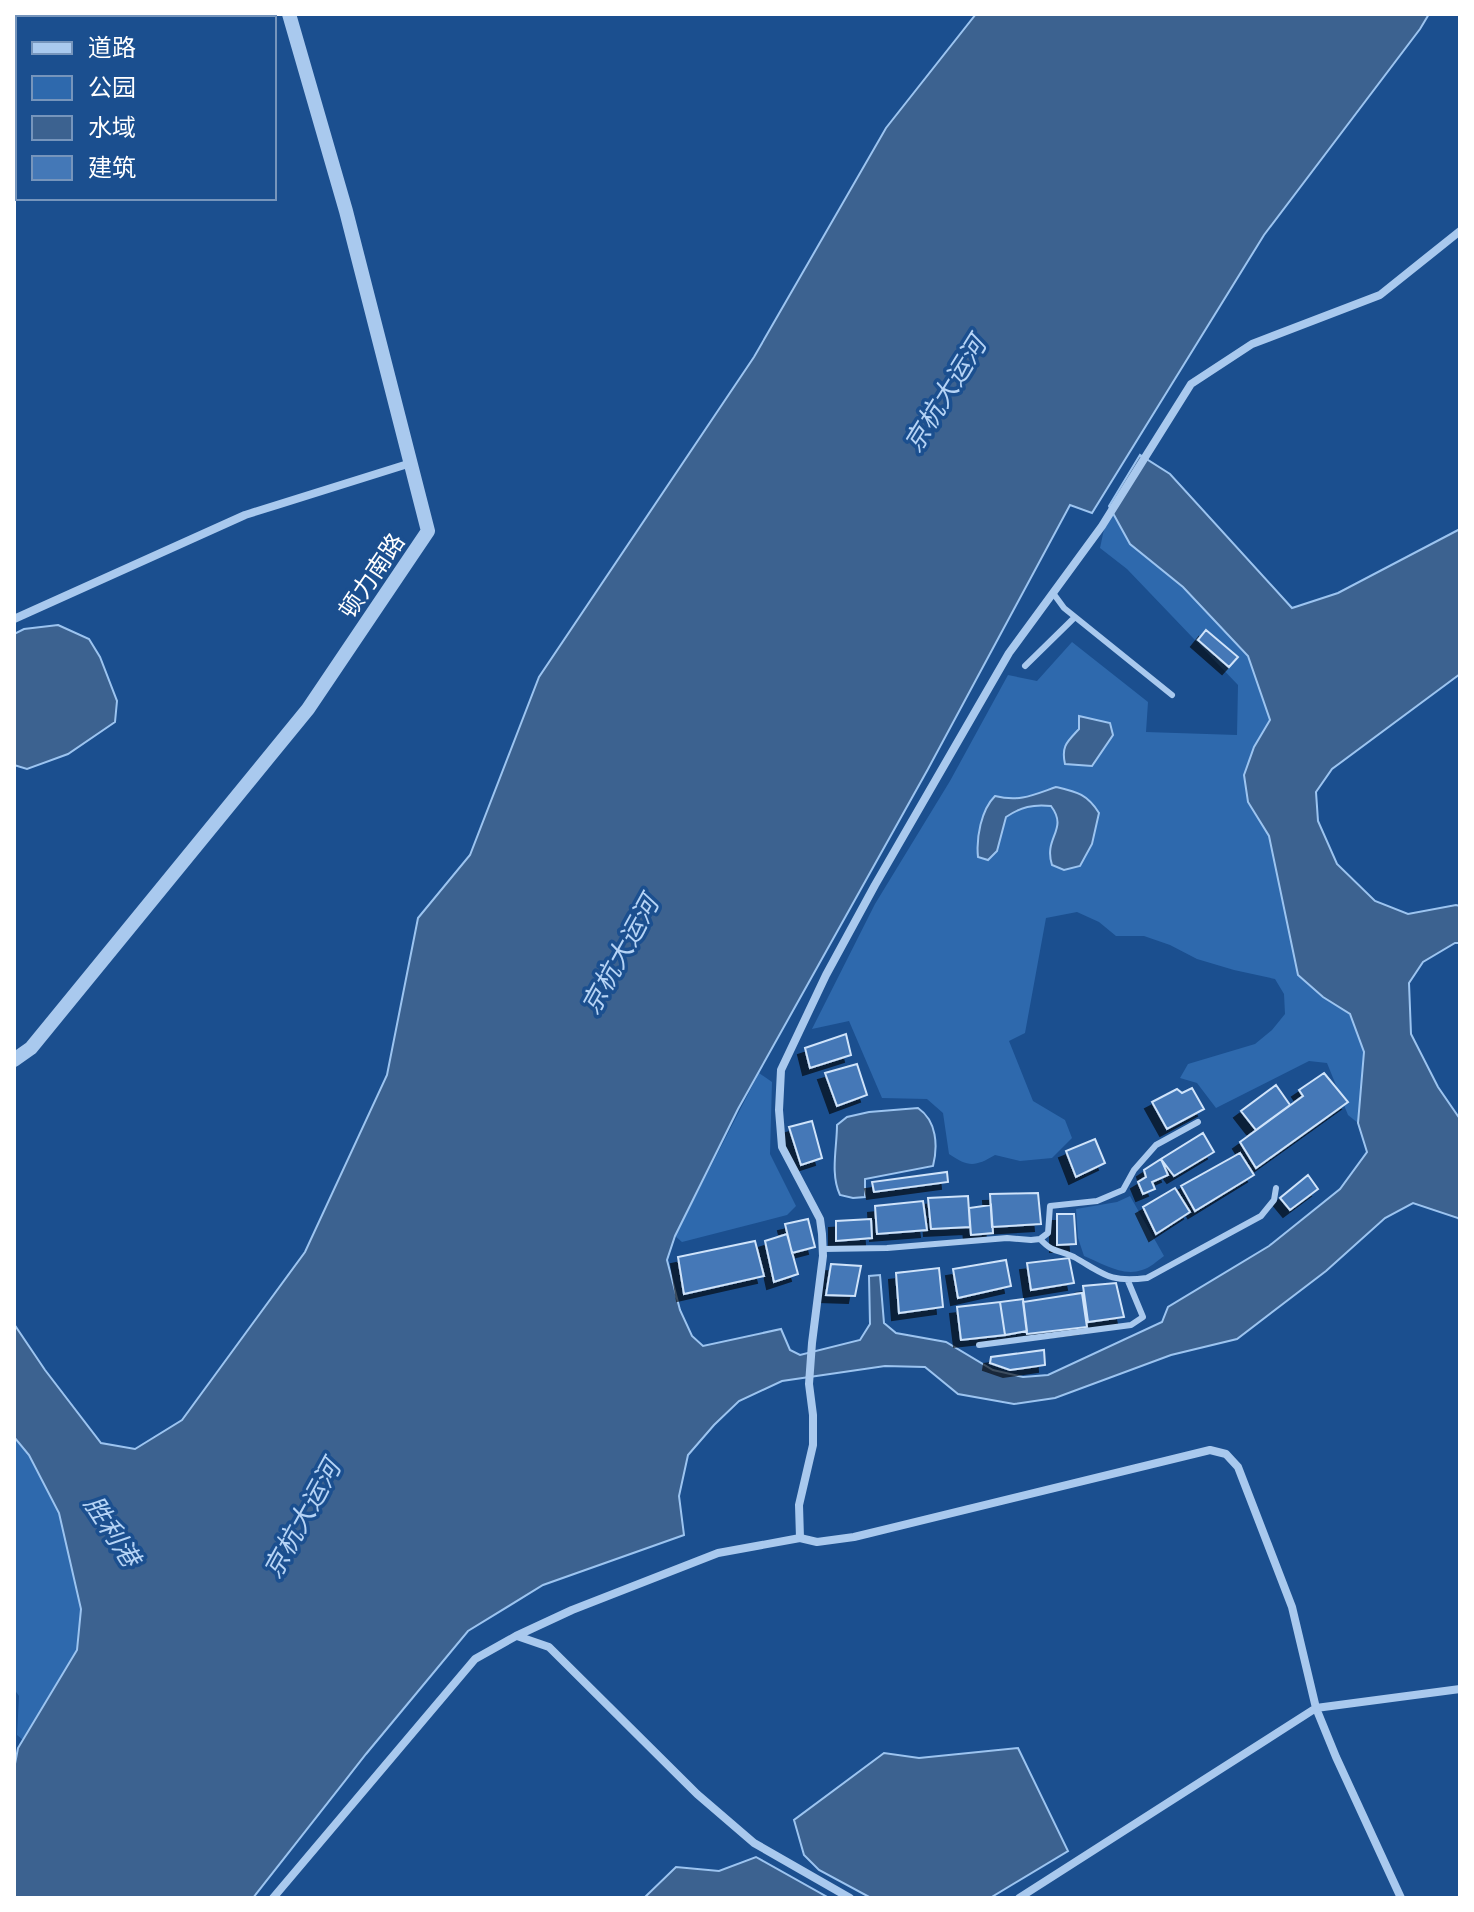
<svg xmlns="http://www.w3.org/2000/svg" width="1474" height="1912" viewBox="0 0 1474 1912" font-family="'Roboto Condensed','Noto Sans SC',sans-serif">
<defs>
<filter id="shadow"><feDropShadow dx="-7" dy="7" stdDeviation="0" flood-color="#0009"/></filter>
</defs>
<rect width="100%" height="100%" fill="#1b4f8f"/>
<path fill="#2e69ad" d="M 1109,506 L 1130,544 L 1183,587 L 1248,656 L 1270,721 L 1254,747 L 1248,801 L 1269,836 L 1298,975 L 1323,997 L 1350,1014 L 1364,1052 L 1358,1123 L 1348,1115 L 1327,1063 L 1309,1061 L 1216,1108 L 1197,1083 L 1180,1078 L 1188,1064 L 1255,1044 L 1272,1030 L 1285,1014 L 1284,994 L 1275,979 L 1234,970 L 1197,959 L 1170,945 L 1144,936 L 1116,936 L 1099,922 L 1077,912 L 1046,918 L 1025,1033 L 1009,1041 L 1033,1101 L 1065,1120 L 1072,1138 L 1052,1158 L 1020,1161 L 995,1155 C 975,1167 968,1167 949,1154 L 943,1113 L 927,1099 L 882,1098 L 849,1021 L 812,1029 L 875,904 L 950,781 L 1008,675 L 1037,681 L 1072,642 L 1148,702 L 1146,732 L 1237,735 L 1238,685 L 1127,569 L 1100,548 Z
M 759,1073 L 772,1082 L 770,1154 L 796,1206 L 787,1215 L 682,1242 L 675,1236 Z
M 1130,1196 L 1164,1256 C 1157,1261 1150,1268 1142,1270 C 1123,1277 1101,1263 1084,1256 L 1078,1238 L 1076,1209 L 1117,1202 Z
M 14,1437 L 29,1455 L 59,1513 L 81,1609 L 77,1649 L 23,1740 L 17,1735 L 19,1696 L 14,1689 Z"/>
<path fill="#3c6290" stroke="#9cc4f0" stroke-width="2" d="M 976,14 L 1429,14 L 1420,29 L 1264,235 L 1092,513 L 1070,505 L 928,769 L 738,1109 L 675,1236 L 667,1260 L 680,1310 L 692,1336 L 703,1346 L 781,1329 L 790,1350 L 800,1355 L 860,1340 L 870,1324 L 869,1276 L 880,1275 L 884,1323 L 896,1333 L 946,1342 L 993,1370 L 1023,1377 L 1048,1375 L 1162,1322 L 1168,1307 L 1269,1246 L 1340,1189 L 1367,1152 L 1358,1123 L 1364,1052 L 1350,1014 L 1323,997 L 1298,975 L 1269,836 L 1248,802 L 1244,775 L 1254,747 L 1270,720 L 1248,656 L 1183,587 L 1130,544 L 1109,506 L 1140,455 L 1170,474 L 1292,608 L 1338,593 L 1460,529 L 1460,674 L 1332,769 L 1316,792 L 1318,821 L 1337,864 L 1375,901 L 1408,914 L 1456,905 L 1460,906 L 1460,943 L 1455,943 L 1423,962 L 1409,983 L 1411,1034 L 1438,1087 L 1460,1119 L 1460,1221 L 1458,1218 L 1413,1203 L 1385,1218 L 1326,1271 L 1237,1339 L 1171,1355 L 1055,1398 L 1014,1404 L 958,1394 L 925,1367 L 885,1366 L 782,1381 L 739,1401 L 714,1425 L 688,1455 L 679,1496 L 684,1535 L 543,1585 L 468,1631 L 366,1754 L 253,1898 L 14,1898 L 14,1769 L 18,1748 L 77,1650 L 81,1609 L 59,1513 L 29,1455 L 14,1437 L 14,1324 L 45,1370 L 101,1443 L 135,1449 L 182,1420 L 305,1252 L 387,1075 L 418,918 L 470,855 L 539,677 L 754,357 L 886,128 Z
M 58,625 L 89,639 L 100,657 L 117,701 L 115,722 L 68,754 L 27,769 L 14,765 L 14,634 L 24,629 Z
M 1079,716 L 1110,723 L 1113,735 L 1092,766 L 1065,764 C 1061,746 1067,742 1079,729 Z
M 1056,787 C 1077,792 1087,794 1099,813 L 1092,844 L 1080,866 L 1064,870 L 1052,865 C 1043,837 1069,830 1051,806 C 1033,804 1021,807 1006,817 L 997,851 L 988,860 L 978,857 C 976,838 981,810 995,796 C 1020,802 1033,795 1056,787 Z
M 918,1108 C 937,1121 938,1146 933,1166 L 865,1179 L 865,1197 L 853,1198 L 840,1195 C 830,1174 837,1148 837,1125 L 847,1117 L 869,1112 Z
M 1018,1748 L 1068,1851 L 990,1898 L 871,1898 L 819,1870 L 804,1855 L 794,1820 L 884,1753 L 919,1758 Z
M 756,1857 L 829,1898 L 645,1897 L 676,1867 L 719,1871 Z"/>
<path fill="#4478b7" stroke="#cfe3fa" stroke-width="2" filter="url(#shadow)" d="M 1206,630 L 1238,657 L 1229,667 L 1198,640 Z
M 846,1034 L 851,1055 L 810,1068 L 805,1048 Z
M 857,1064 L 867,1095 L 837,1106 L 825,1073 Z
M 1324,1073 L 1348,1102 L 1256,1168 L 1240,1142 L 1303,1096 L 1299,1090 Z
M 1276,1085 L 1290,1105 L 1256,1130 L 1241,1111 Z
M 1192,1088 L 1204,1109 L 1167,1129 L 1152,1102 L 1177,1089 L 1182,1093 Z
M 812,1121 L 822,1158 L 801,1165 L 789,1127 Z
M 1203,1133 L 1214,1152 L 1174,1176 L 1161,1159 Z
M 1095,1139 L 1105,1163 L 1076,1177 L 1066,1151 Z
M 1240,1153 L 1254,1175 L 1195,1211 L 1181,1186 Z
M 1161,1159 L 1168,1175 L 1152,1182 L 1155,1189 L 1143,1194 L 1138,1182 L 1146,1177 L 1144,1170 Z
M 947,1172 L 948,1182 L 874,1192 L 872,1182 Z
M 1308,1175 L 1318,1189 L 1290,1210 L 1280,1198 Z
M 1175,1188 L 1190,1212 L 1156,1234 L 1143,1207 Z
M 1038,1193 L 1041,1224 L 992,1227 L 990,1194 Z
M 968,1196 L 970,1227 L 931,1229 L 928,1198 Z
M 923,1201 L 927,1230 L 877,1234 L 875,1206 Z
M 991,1205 L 993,1233 L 971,1235 L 969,1208 Z
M 1057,1214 L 1074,1214 L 1076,1244 L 1057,1245 Z
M 808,1219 L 815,1247 L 792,1253 L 785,1224 Z
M 871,1219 L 872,1238 L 836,1241 L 836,1221 Z
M 787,1234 L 798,1274 L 774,1282 L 765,1241 Z
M 755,1241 L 764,1276 L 684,1294 L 678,1257 Z
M 1069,1258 L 1074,1283 L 1031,1290 L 1027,1263 Z
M 1006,1260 L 1011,1286 L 958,1298 L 953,1269 Z
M 831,1264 L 861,1266 L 855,1296 L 826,1295 Z
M 939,1268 L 943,1307 L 899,1313 L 896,1273 Z
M 1116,1283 L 1124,1317 L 1088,1322 L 1083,1286 Z
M 1082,1293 L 1087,1327 L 1027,1334 L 1023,1302 Z
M 1023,1299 L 1027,1331 L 1005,1335 L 1000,1302 Z
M 1000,1302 L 1005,1335 L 961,1340 L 957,1307 Z
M 1044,1350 L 1045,1365 L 1010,1370 L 990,1363 L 991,1357 Z"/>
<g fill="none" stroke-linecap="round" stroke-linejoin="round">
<path stroke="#a9c9ee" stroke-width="6" d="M 1053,593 L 1064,608 L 1172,695
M 1025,666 L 1075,617
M 1040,1239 C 1054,1254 1058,1249 1074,1257 C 1104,1274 1109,1283 1147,1278 L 1261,1216 L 1274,1200 L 1276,1188
M 823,1249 L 887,1248 L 1007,1238 L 1031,1240 L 1040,1239 L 1048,1233 L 1050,1206 L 1097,1201 L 1123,1190 L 1134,1170 L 1156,1145 L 1198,1122
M 979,1345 L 1131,1325 L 1143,1317 L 1128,1281"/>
<path stroke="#a9c9ee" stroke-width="8" d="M 14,619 L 245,515 L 411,463
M 800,1538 L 799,1505 L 813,1445 L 813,1415 L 809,1384 L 812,1343 L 823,1256 L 822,1234 L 820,1219 L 782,1147 L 779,1110 L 781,1070 L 826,975 L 875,885 L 1009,653 L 1102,526 L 1191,384 L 1252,344 L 1380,295 L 1460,231
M 517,1636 L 549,1647 L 697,1794 L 754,1843 L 850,1898
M 273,1898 L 475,1659 L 516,1636 L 572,1610 L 718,1553 L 800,1538 L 817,1542 L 854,1537 L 1210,1450 L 1226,1454 L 1238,1467 L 1292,1607 L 1316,1708 L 1336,1757 L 1401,1898
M 1019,1898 L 1316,1708 L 1460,1689"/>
<path stroke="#a9c9ee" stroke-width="14" d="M 14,1060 L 31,1048 L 308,709 L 428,531 L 346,211 L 289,14"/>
</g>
<g text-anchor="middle" stroke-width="7" stroke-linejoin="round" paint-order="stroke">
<g font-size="24" fill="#fff" stroke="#1b4f8f">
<text transform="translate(372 576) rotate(-56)" y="8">顿力南路</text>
</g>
<g font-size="26" font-style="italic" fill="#b5d3f5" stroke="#1b4f8f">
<text transform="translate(945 394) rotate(-58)" y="9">京杭大运河</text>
<text transform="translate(620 955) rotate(-61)" y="9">京杭大运河</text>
<text transform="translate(302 1519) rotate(-61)" y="9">京杭大运河</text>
<text transform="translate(112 1531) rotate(57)" y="9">胜利港</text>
</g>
</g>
<rect width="1474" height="1912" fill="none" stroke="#ffffff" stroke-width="32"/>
<rect x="16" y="16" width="260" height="184" fill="#1b4f8f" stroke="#7695bc" stroke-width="2"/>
<rect x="32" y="42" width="40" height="12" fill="#a9c9ee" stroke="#7695bc" stroke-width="2"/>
<text x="88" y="56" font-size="24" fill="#ffffff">道路</text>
<rect x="32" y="76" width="40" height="24" fill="#2e69ad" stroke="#7695bc" stroke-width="2"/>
<text x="88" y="96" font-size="24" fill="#ffffff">公园</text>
<rect x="32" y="116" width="40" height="24" fill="#3c6290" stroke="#7695bc" stroke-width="2"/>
<text x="88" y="136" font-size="24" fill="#ffffff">水域</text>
<rect x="32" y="156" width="40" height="24" fill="#4478b7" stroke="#7695bc" stroke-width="2"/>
<text x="88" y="176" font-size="24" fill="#ffffff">建筑</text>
</svg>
